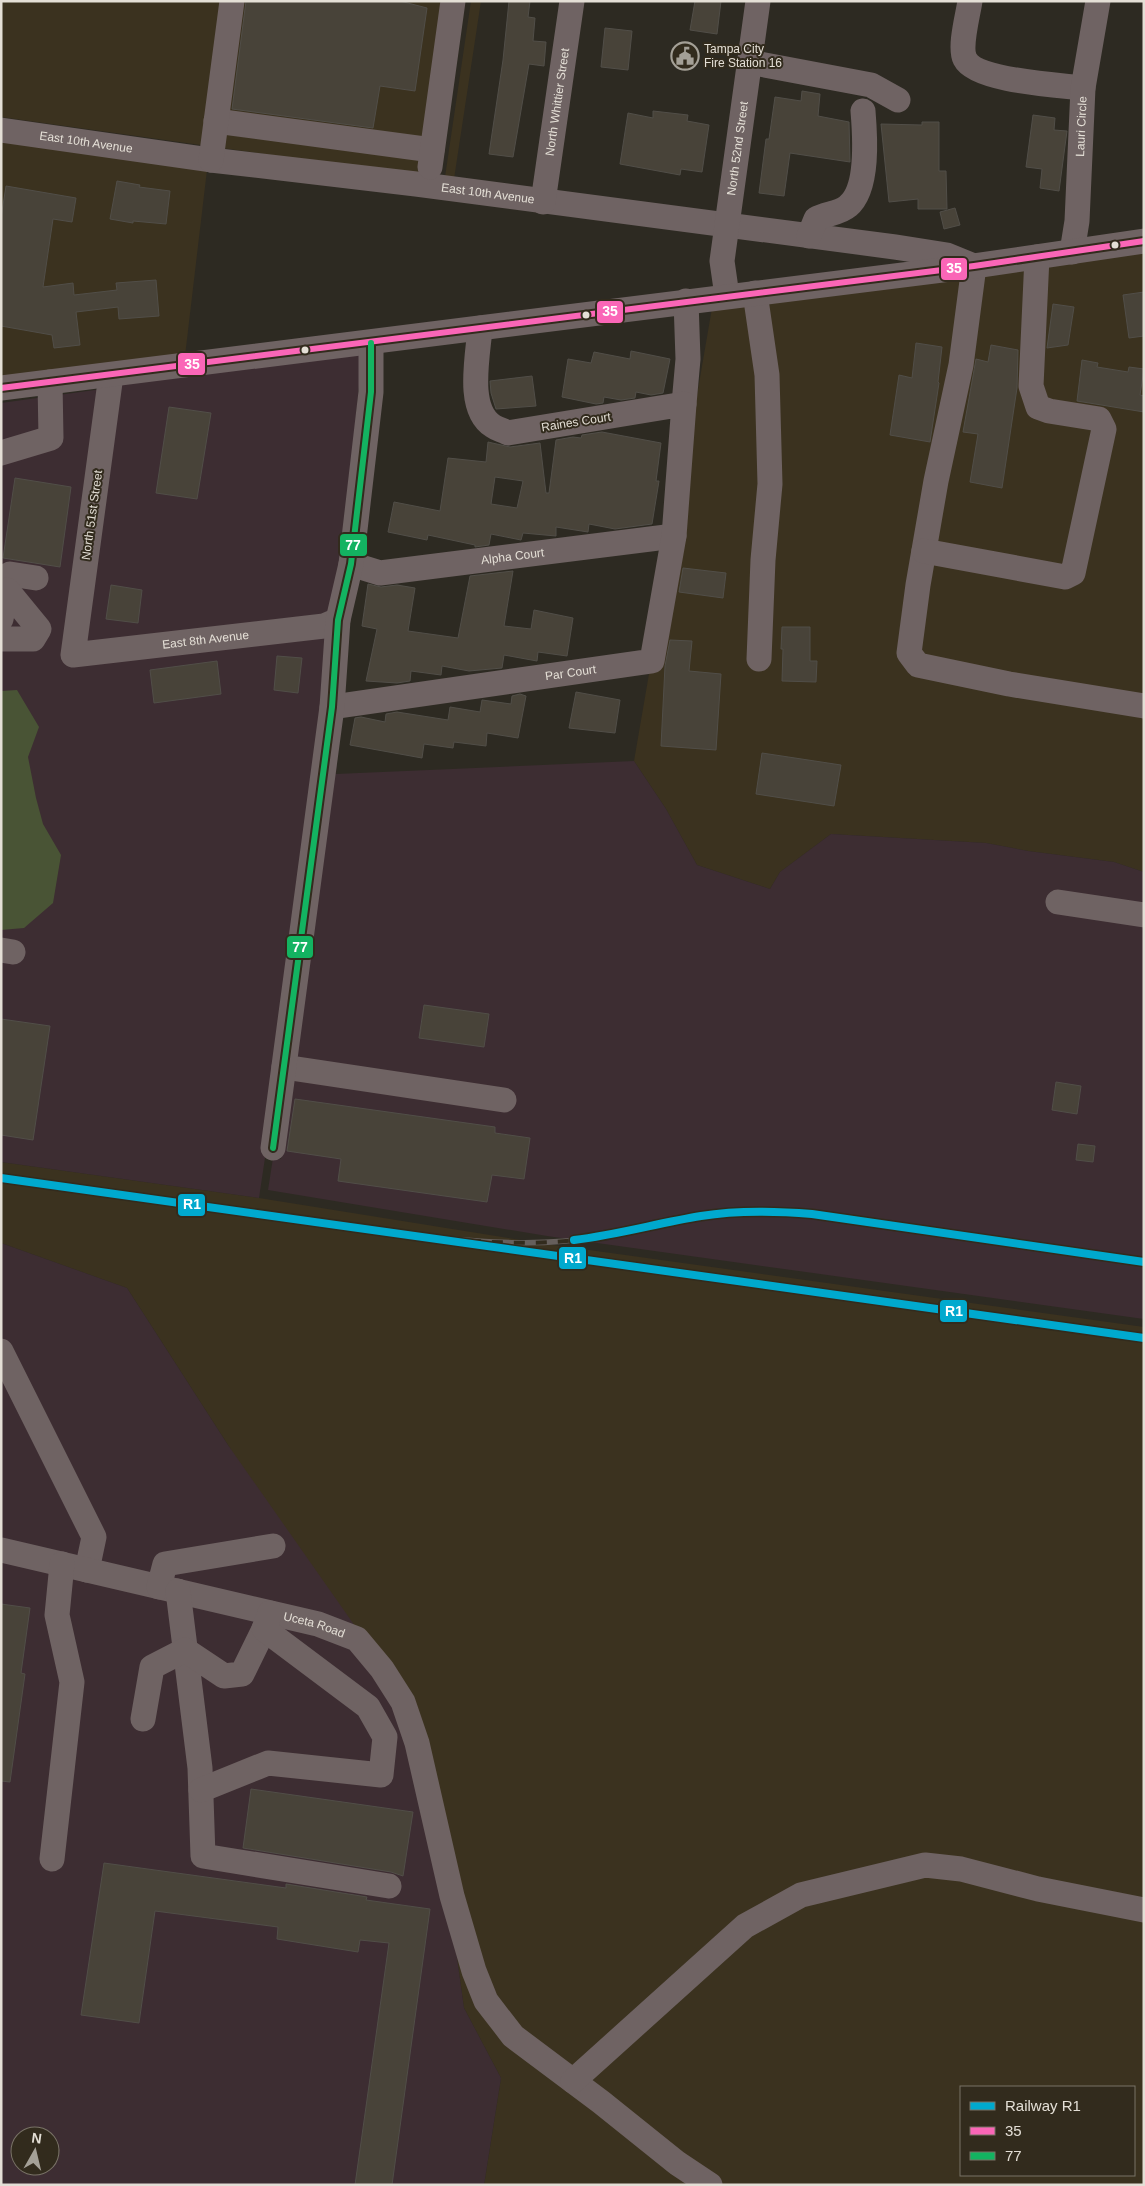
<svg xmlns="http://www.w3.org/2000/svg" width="1145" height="2186" viewBox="0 0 1145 2186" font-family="Helvetica,sans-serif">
<rect width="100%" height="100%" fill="#2d2a22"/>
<path fill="#3b321f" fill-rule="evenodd" d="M 1,1 L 463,1 L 437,178 L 1,117 Z
M 471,1 L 481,1 L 454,179 L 445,177 Z
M 1,141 L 207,170 L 185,356 L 1,378 Z
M 1144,251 L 1144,872 L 1114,862 L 1028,851 L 986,843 L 831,834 L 780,872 L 770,889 L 697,865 L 666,809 L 634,761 L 712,308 L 980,275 Z
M 1,1162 L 259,1198 L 546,1244 L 1144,1327 L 1144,2185 L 484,2185 L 501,2078 L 464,2008 L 437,1814 L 228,1445 L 127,1288 L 1,1243 ZM 961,2087 L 1134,2087 L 1134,2175 L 961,2175 Z"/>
<path fill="#3d2d32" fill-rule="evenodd" d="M 362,354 L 342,562 L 330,613 L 83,643 L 118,384 Z
M 109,388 L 71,655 L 344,630 L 259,1198 L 1,1162 L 1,403 Z
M 341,716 L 336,774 L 634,761 L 666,809 L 697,865 L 770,889 L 780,872 L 831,834 L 986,843 L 1028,851 L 1114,862 L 1144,872 L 1144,1319 L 547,1236 L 268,1190 L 273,1158 L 281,1159 Z
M 1,1243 L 127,1288 L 228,1445 L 395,1683 L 437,1814 L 464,2008 L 501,2078 L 484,2185 L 1,2185 ZM 20,2136 L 50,2136 L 50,2166 L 20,2166 Z"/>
<path fill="#495435" d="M 17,690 L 39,727 L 28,757 L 36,798 L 43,824 L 61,855 L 53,903 L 24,928 L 1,930 L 1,691 Z"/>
<path fill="#484339" stroke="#514e48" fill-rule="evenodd" d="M 246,1 L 400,1 L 427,8 L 415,91 L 380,86 L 373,128 L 232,109 Z
M 509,1 L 530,1 L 528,17 L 535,18 L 533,41 L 546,42 L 544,66 L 529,64 L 513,157 L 489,154 L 503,60 Z
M 695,1 L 721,1 L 717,34 L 690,30 Z
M 605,28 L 632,31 L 628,70 L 601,67 Z
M 802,91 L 820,94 L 818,116 L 849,122 L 850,162 L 790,153 L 784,196 L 759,193 L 766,139 L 769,139 L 775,97 L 801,101 Z
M 653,111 L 688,115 L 687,121 L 709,125 L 702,172 L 681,169 L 680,175 L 620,164 L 628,113 L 653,118 Z
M 1033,115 L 1055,118 L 1054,130 L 1067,131 L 1059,191 L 1040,188 L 1042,169 L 1026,167 Z
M 922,122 L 939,122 L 939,171 L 946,171 L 947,209 L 918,209 L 918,199 L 889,202 L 881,124 L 922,125 Z
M 117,181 L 140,185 L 139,187 L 170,191 L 166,224 L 133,221 L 133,223 L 110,219 Z
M 6,186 L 76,198 L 72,222 L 53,219 L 43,287 L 73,283 L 74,295 L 117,290 L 116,283 L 156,280 L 159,316 L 119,319 L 118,307 L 76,312 L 80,345 L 54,348 L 52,335 L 1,326 L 1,218 Z
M 955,208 L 960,225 L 944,229 L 940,212 Z
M 1144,292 L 1144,336 L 1129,338 L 1123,295 Z
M 1053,304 L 1074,307 L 1068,345 L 1047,348 Z
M 916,343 L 942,347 L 938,382 L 939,383 L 930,442 L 890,435 L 899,375 L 912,378 Z
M 991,345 L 1018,350 L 1017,388 L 1002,488 L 970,482 L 978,434 L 963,432 L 976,359 L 988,362 Z
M 631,351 L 670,359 L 663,393 L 651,395 L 636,392 L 635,398 L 621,400 L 604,397 L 603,403 L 596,404 L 562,397 L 568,359 L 591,363 L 594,352 L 630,359 Z
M 1082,360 L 1098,363 L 1097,367 L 1128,372 L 1129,367 L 1144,369 L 1140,395 L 1144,396 L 1144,412 L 1077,401 Z
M 532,376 L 536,406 L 496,409 L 491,393 L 490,381 Z
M 169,407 L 211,413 L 197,499 L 156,493 Z
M 602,432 L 661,443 L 656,481 L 659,481 L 652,524 L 615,529 L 589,524 L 588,532 L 556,527 L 556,536 L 523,533 L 521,540 L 491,534 L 489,545 L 475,547 L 475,545 L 428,535 L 427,540 L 388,532 L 394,502 L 440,511 L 448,458 L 486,462 L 488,442 L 510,447 L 540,443 L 546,493 L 549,493 L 556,440 L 573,437 L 581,438 L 582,435 ZM 495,477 L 523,481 L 517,508 L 491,504 Z
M 15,478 L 71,487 L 60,567 L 3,558 Z
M 683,568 L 726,573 L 723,598 L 679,592 Z
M 513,571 L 504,626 L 531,629 L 534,610 L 573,618 L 567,656 L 538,652 L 537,661 L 504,655 L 502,668 L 469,671 L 442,666 L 441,675 L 411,671 L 410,681 L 397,683 L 366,681 L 377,629 L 362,626 L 368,584 L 381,587 L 397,585 L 415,588 L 408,631 L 458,638 L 470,576 Z
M 111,585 L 142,590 L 138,623 L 106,619 Z
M 782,627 L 810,627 L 810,661 L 817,661 L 816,682 L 782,681 L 783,649 L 781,649 Z
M 670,640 L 692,641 L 689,671 L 721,674 L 716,750 L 661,746 L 665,666 Z
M 277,656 L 302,658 L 298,693 L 274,690 Z
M 217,661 L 221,694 L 154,703 L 150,670 Z
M 576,692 L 620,700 L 615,733 L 569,728 Z
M 520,694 L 526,696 L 518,738 L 487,733 L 486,746 L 454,742 L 453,748 L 424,744 L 422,758 L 350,745 L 355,718 L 361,717 L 385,722 L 386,714 L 397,712 L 448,720 L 450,707 L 480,712 L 482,700 L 511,704 L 512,696 Z
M 762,753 L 841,765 L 834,806 L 756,794 Z
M 424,1005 L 489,1014 L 484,1047 L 419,1038 Z
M 1,1019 L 50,1026 L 33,1140 L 1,1135 Z
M 1056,1082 L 1081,1086 L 1077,1114 L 1052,1110 Z
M 295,1099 L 495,1127 L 495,1133 L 530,1138 L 524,1179 L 492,1175 L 487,1202 L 338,1181 L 341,1159 L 287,1151 Z
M 1078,1144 L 1095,1146 L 1093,1162 L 1076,1160 Z
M 1,1604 L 30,1608 L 21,1673 L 25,1674 L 10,1782 L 1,1781 Z
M 251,1789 L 413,1812 L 403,1876 L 391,1872 L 243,1848 Z
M 104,1863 L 286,1888 L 286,1884 L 367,1897 L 366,1900 L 430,1909 L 392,2185 L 355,2185 L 389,1943 L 360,1940 L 358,1952 L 277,1939 L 278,1927 L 155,1911 L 139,2023 L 81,2015 Z"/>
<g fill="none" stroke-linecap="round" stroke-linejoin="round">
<g stroke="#6f6363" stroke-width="25">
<path d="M 970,1 C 968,15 959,47 965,59 C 976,81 1059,85 1083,88"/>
<path d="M 749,62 L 871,85 L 898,100"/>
<path d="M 216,121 L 432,150"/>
<path id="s1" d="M 1,130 L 211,160 L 416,184 L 895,247 L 947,255 L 974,266 L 961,365 L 936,481 L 918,585 L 909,653 L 918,665 L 1009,684 L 1144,706"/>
<path d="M 211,160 L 232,1"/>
<path d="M 430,167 L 453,1"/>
<path id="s2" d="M 543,202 L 572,1"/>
<path d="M 809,236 L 816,219 C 826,213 839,214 848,206 C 869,189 865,135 863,111"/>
<path id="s3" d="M 1072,252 L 1077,221 L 1083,88 L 1098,1"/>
<path d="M 755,293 L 767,375 L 770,484 L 763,560 L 759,659"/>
<path id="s4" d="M 727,296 L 722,261 L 758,1"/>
<path id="s5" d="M 111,375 L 73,655 L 324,626 L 338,620"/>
<path d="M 1,388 L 974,266 L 1144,241"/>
<path d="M 684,404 L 688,359 L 686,301"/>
<path d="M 1,453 L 51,438 L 50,382"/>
<path d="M 924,551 L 1065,577 L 1073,573 L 1104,429 L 1099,419 L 1049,411 L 1038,407 L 1031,386 L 1037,257"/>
<path id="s6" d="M 351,564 L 380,573 L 674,536"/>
<path d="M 7,590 L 10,574 L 36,578"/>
<path d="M 1,619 L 7,590 L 39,629 L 33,639 L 1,639"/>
<path id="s7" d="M 332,707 L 652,661 L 674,536 L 684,404 L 508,433 C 503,430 497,429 493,426 C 466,409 478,356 480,328"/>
<path d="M 1058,902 L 1144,915"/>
<path d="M 1,950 L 13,952"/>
<path d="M 284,1067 L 504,1100"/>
<path d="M 273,1148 L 332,707 L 338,620 L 351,564 L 371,392 L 371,343"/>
<path d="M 1,1351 L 94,1537 L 87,1570"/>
<path id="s8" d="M 1,1550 L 318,1624 L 357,1639 L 382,1669 L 403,1702 L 417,1743 L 452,1896 L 474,1971 L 486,2001 L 513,2036 L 601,2102 L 677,2163 L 710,2185"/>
<path d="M 159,1587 L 165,1564 L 273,1546"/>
<path d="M 178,1591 L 200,1768 L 203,1856 L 389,1886"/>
<path d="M 143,1719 L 152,1667 L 185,1650 L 224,1676 L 242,1674 L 264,1629"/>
<path d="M 201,1790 L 268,1763 L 381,1775 L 385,1737 L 368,1707 L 264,1629 L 270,1613"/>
<path d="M 52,1859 L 72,1682 L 57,1615 L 62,1564"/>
<path d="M 573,2081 L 745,1926 L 801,1895 L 925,1865 L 961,1869 L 1038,1889 L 1144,1910"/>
</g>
<g stroke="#665f5c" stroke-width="5.5">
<path id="rail" d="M 426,1237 C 483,1242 541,1247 597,1237 C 632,1232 666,1221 701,1216 C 737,1210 776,1211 812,1214 L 1144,1262"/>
</g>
<use href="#rail" stroke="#322b1d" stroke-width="4" stroke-dasharray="11" stroke-linecap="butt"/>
<g stroke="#322b1d" stroke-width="10">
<path id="bus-1" d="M 1,388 L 974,266 L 1144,241"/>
</g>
<g stroke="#322b1d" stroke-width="10">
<path id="bus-2" d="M 273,1148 L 332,707 L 338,620 L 351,564 L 371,392 L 371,343"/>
</g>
<use href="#bus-1" stroke="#fa66b7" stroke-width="6"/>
<use href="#bus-2" stroke="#13b361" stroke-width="6"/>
<g stroke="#322b1d" stroke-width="11">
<path id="rail-1" d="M 1,1178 L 1144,1338
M 574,1240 C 617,1235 658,1223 701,1216 C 737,1210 776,1211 812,1214 L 1144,1262"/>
</g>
<use href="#rail-1" stroke="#00a9ce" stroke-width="8"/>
</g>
<defs>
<g id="civic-ring" transform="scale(1.4375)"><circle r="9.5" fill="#322b1d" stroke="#a4a097" stroke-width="1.5"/><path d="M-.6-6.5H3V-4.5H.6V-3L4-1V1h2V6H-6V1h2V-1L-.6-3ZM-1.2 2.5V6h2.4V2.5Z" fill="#a4a097"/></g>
</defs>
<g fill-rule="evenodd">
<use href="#civic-ring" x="685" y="56"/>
</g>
<g fill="#e4dfd6" stroke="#322b1d" stroke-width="2">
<circle cx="1115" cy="245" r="4.5"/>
<circle cx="586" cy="315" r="4.5"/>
<circle cx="305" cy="350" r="4.5"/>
</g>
<g text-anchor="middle" stroke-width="4" stroke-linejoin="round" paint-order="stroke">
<g font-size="12" fill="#e4dfd6" stroke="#322b1d" text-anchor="start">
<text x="704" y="53">Tampa City<tspan x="704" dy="14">Fire Station 16</tspan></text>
</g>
<g font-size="12" fill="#e4dfd6" stroke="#322b1d">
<text dy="4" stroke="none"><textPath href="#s2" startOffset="101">North Whittier Street</textPath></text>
<text dy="4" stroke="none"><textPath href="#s3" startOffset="126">Lauri Circle</textPath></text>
<text dy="4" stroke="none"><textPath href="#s1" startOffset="86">East 10th Avenue</textPath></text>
<text dy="4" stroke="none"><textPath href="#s4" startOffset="149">North 52nd Street</textPath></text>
<text dy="4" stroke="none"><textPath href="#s1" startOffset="491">East 10th Avenue</textPath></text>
<text transform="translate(576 422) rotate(-9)" y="4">Raines Court</text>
<text transform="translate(92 515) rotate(-82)" y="4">North 51st Street</text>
<text dy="4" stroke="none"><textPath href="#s6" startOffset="164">Alpha Court</textPath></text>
<text dy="4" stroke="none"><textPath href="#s5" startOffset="416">East 8th Avenue</textPath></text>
<text dy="4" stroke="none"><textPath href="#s7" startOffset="241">Par Court</textPath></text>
<text dy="4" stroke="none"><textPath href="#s8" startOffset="322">Uceta Road</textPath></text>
</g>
</g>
<g stroke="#322b1d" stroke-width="2">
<rect x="940" y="257" width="28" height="24" rx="5" fill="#fa66b7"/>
<rect x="596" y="300" width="28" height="24" rx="5" fill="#fa66b7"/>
<rect x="177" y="352" width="29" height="24" rx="5" fill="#fa66b7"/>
<rect x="339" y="533" width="29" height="24" rx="5" fill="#13b361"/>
<rect x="286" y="935" width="28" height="24" rx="5" fill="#13b361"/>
<rect x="177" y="1193" width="29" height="24" rx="5" fill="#00a9ce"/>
<rect x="558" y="1246" width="29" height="24" rx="5" fill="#00a9ce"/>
<rect x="939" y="1299" width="29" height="24" rx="5" fill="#00a9ce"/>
</g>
<g font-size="14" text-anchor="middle" font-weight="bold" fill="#fff">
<text x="954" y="273">35</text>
<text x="610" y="316">35</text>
<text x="192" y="369">35</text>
<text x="353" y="550">77</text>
<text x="300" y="952">77</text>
<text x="192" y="1209">R1</text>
<text x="573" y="1263">R1</text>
<text x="954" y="1316">R1</text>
</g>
<rect width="1145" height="2186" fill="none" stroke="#e4dfd6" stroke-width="5"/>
<rect x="960" y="2086" width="175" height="90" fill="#322b1d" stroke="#797367"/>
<rect x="970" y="2102" width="25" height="8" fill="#00a9ce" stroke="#797367"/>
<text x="1005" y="2111" font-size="15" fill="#e4dfd6">Railway R1</text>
<rect x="970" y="2127" width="25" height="8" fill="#fa66b7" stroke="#797367"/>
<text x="1005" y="2136" font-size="15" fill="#e4dfd6">35</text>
<rect x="970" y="2152" width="25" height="8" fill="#13b361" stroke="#797367"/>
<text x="1005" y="2161" font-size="15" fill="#e4dfd6">77</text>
<g transform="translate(35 2151) rotate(8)"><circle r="24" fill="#322b1d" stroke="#797367"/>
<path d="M0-4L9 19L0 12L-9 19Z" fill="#a4a097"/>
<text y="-8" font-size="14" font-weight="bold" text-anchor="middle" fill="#e4dfd6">N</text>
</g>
</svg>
